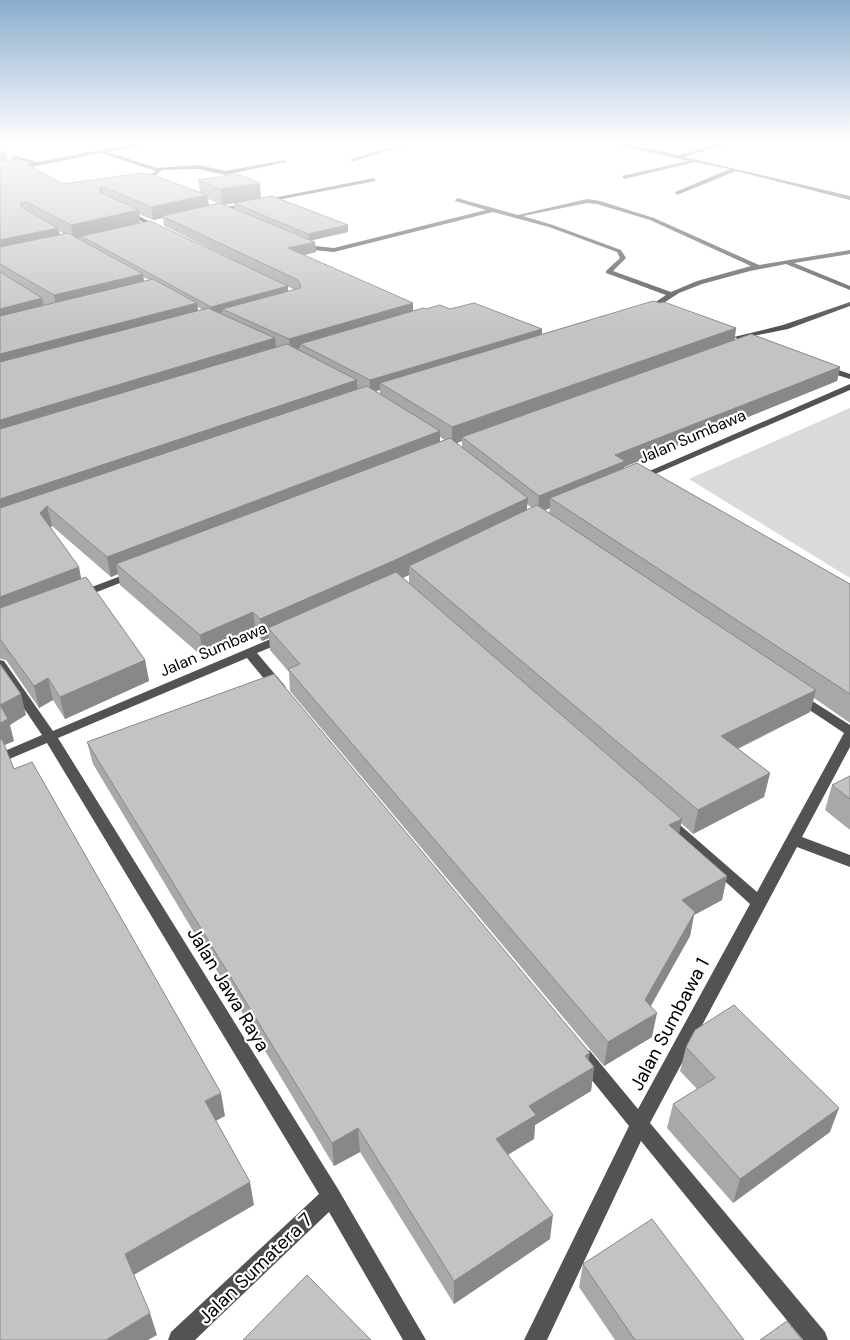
<svg xmlns="http://www.w3.org/2000/svg" width="850" height="1340" viewBox="0 0 850 1340" font-family="'DM Sans',sans-serif">
<rect width="100%" height="100%" fill="#fff"/>
<path fill="#dadada" d="M 850,408 L 850,578 L 689,479 Z"/>
<g fill="none" stroke-linecap="round" stroke-linejoin="round">
<path fill="#535353" fill-rule="evenodd" d="M 143,142 L 153,142 L 107,152 L 157,168 L 198,165 L 226,171 L 284,160 L 287,162 L 226,175 L 198,169 L 162,170 L 151,179 L 140,181 L 138,178 L 148,177 L 156,171 L 101,153 L 0,173 L 0,169 L 31,163 L 11,158 L 13,155 L 37,162 Z
M 394,142 L 400,142 L 402,146 L 354,161 L 349,160 L 398,145 Z
M 606,142 L 615,142 L 679,155 L 725,142 L 733,142 L 684,157 L 850,196 L 850,200 L 736,171 L 677,195 L 675,192 L 730,169 L 695,162 L 624,179 L 622,176 L 688,161 Z
M 846,142 L 850,142 L 850,143 L 846,143 Z
M 374,178 L 376,181 L 215,212 L 212,210 Z
M 457,198 L 518,215 L 587,199 L 600,201 L 654,218 L 759,265 L 850,250 L 850,254 L 794,263 L 850,286 L 850,290 L 786,264 L 750,271 L 702,284 L 679,293 L 662,304 L 664,309 L 660,311 L 656,309 L 654,303 L 666,295 L 606,273 L 606,271 L 620,258 L 617,252 L 549,227 L 493,212 L 334,252 L 314,250 L 298,243 L 301,241 L 315,246 L 334,248 L 486,210 L 455,201 ZM 587,203 L 597,204 L 650,220 L 751,266 L 697,281 L 671,292 L 613,271 L 626,258 L 621,250 L 553,225 L 523,216 Z
M 123,210 L 127,210 L 164,229 L 159,230 L 123,212 Z
M 850,302 L 850,306 L 788,329 L 738,339 L 734,337 L 783,325 Z
M 821,366 L 827,366 L 850,374 L 850,379 L 821,370 Z
M 850,384 L 850,390 L 639,481 L 633,481 L 631,479 Z
M 134,571 L 140,574 L 138,576 L 84,597 L 80,598 L 74,595 L 76,593 Z
M 285,633 L 289,634 L 291,637 L 289,640 L 257,653 L 285,686 L 286,689 L 285,692 L 275,692 L 247,658 L 58,738 L 338,1189 L 426,1340 L 403,1340 L 329,1212 L 195,1340 L 168,1340 L 171,1332 L 319,1194 L 47,743 L 0,763 L 0,753 L 42,735 L 0,673 L 0,660 L 4,661 L 53,731 Z
M 798,692 L 850,725 L 850,747 L 802,837 L 850,855 L 850,867 L 797,847 L 650,1123 L 825,1332 L 828,1340 L 803,1340 L 641,1141 L 547,1340 L 524,1340 L 629,1126 L 578,1063 L 575,1057 L 578,1051 L 584,1049 L 590,1051 L 638,1109 L 750,904 L 660,822 L 662,818 L 667,817 L 672,818 L 757,892 L 844,733 L 793,699 L 792,696 Z"/>
</g>
<path fill="#a8a8a8" fill-rule="evenodd" d="M 0,150 L 6,154 L 8,161 L 63,184 L 200,192 L 198,180 L 261,198 L 348,225 L 348,232 L 312,240 L 315,242 L 316,252 L 304,255 L 413,311 L 426,309 L 450,309 L 542,329 L 542,334 L 736,328 L 734,340 L 840,367 L 837,381 L 624,467 L 624,468 L 850,584 L 850,723 L 814,698 L 810,712 L 738,749 L 770,773 L 764,797 L 693,834 L 681,823 L 679,834 L 727,876 L 722,900 L 694,915 L 690,936 L 650,1006 L 652,1037 L 604,1066 L 290,691 L 289,672 L 270,650 L 269,638 L 262,641 L 256,634 L 203,657 L 120,585 L 118,574 L 111,577 L 52,526 L 50,527 L 81,578 L 145,660 L 149,681 L 65,719 L 53,700 L 39,708 L 6,660 L 0,659 ZM 208,199 L 218,203 L 209,206 ZM 234,203 L 234,209 L 224,205 ZM 139,214 L 153,220 L 163,218 L 164,226 L 295,290 L 288,291 L 288,286 L 140,223 ZM 59,231 L 64,234 L 60,235 ZM 143,277 L 149,280 L 144,281 ZM 198,307 L 203,310 L 198,311 ZM 380,390 L 380,394 L 376,391 ZM 440,437 L 443,439 L 445,440 L 440,442 ZM 462,441 L 462,447 L 457,443 ZM 527,504 L 532,508 L 527,510 ZM 550,508 L 549,513 L 545,510 ZM 409,575 L 409,583 L 403,578 Z
M 87,742 L 589,1060 L 594,1067 L 591,1091 L 535,1125 L 534,1139 L 508,1155 L 550,1239 L 454,1304 L 360,1152 L 334,1166 L 93,764 Z
M 850,776 L 850,830 L 825,810 L 832,785 Z
M 686,1047 L 830,1132 L 733,1203 L 667,1128 L 673,1104 L 697,1089 L 680,1071 Z
M 583,1264 L 744,1340 L 615,1340 L 579,1287 Z"/>
<path fill="#888" d="M 6,154 L 9,165 L 0,167 L 0,155 Z
M 260,183 L 261,198 L 222,205 L 221,189 Z
M 102,186 L 104,198 L 101,202 L 99,189 Z
M 207,195 L 209,207 L 162,216 L 163,218 L 153,220 L 151,207 Z
M 139,210 L 140,223 L 81,236 L 81,237 L 73,239 L 71,225 Z
M 348,225 L 348,232 L 309,241 L 308,234 Z
M 58,228 L 61,241 L 0,255 L 0,240 Z
M 315,242 L 316,252 L 289,259 L 288,248 Z
M 143,274 L 145,288 L 57,310 L 54,295 Z
M 288,286 L 288,294 L 222,309 L 223,312 L 212,315 L 211,307 Z
M 42,298 L 45,313 L 0,325 L 0,309 Z
M 197,303 L 199,318 L 0,372 L 0,354 Z
M 413,303 L 413,314 L 300,344 L 300,348 L 290,351 L 289,339 Z
M 736,328 L 734,344 L 462,437 L 462,441 L 452,445 L 452,427 Z
M 542,329 L 541,341 L 380,383 L 380,390 L 370,393 L 370,380 Z
M 275,338 L 277,355 L 0,439 L 0,420 Z
M 840,367 L 837,381 L 624,467 L 623,477 L 550,498 L 550,508 L 538,513 L 539,496 L 615,455 Z
M 357,380 L 357,398 L 0,520 L 0,499 Z
M 440,431 L 440,450 L 116,564 L 118,574 L 111,577 L 107,557 Z
M 528,498 L 526,518 L 409,566 L 409,575 L 393,582 L 268,628 L 269,638 L 262,641 L 260,619 Z
M 47,506 L 52,526 L 44,532 L 40,513 Z
M 79,567 L 83,588 L 0,620 L 0,597 Z
M 253,612 L 256,634 L 203,657 L 200,635 Z
M 145,660 L 149,681 L 65,719 L 60,697 Z
M 48,678 L 53,700 L 39,708 L 34,686 Z
M 816,690 L 810,712 L 716,759 L 721,736 Z
M 21,694 L 26,715 L 10,725 L 14,741 L 3,746 L 0,752 L 0,705 Z
M 770,773 L 764,797 L 693,834 L 698,810 Z
M 682,819 L 677,842 L 669,825 Z
M 727,876 L 722,900 L 694,915 L 690,936 L 642,1022 L 657,1013 L 652,1037 L 604,1066 L 608,1042 L 645,1000 L 682,900 Z
M 590,1053 L 587,1071 L 594,1067 L 591,1091 L 535,1125 L 534,1139 L 495,1162 L 496,1139 L 529,1106 L 585,1056 Z
M 221,1093 L 225,1116 L 210,1124 L 205,1101 Z
M 839,1108 L 830,1132 L 733,1203 L 740,1179 Z
M 358,1128 L 360,1152 L 334,1166 L 332,1143 Z
M 250,1182 L 254,1205 L 132,1276 L 125,1254 Z
M 553,1215 L 550,1239 L 454,1304 L 454,1281 Z
M 150,1313 L 157,1335 L 148,1340 L 106,1340 Z"/>
<path fill="#c3c3c3" stroke="#888" d="M 0,150 L 6,154 L 0,155 Z
M 17,159 L 63,184 L 142,173 L 153,175 L 207,195 L 151,207 L 102,186 L 99,189 L 100,192 L 139,210 L 71,225 L 27,202 L 21,203 L 21,207 L 58,228 L 0,240 L 0,162 Z
M 237,174 L 260,183 L 221,189 L 198,180 Z
M 272,196 L 348,225 L 308,234 L 234,203 Z
M 220,203 L 315,242 L 288,248 L 413,303 L 289,339 L 222,309 L 300,288 L 301,286 L 298,280 L 162,216 Z
M 150,221 L 288,286 L 211,307 L 81,236 Z
M 68,233 L 143,274 L 54,295 L 0,264 L 0,247 Z
M 0,272 L 42,298 L 0,309 Z
M 153,279 L 197,303 L 0,354 L 0,316 Z
M 653,301 L 660,303 L 664,302 L 736,328 L 452,427 L 380,383 Z
M 474,303 L 542,329 L 370,380 L 300,344 L 423,308 L 426,309 L 440,305 L 450,309 Z
M 208,308 L 275,338 L 0,420 L 0,362 Z
M 751,334 L 840,367 L 615,455 L 625,461 L 539,496 L 462,437 Z
M 287,344 L 357,380 L 0,499 L 0,429 Z
M 367,386 L 440,431 L 107,557 L 47,506 L 40,513 L 79,567 L 0,597 L 0,508 Z
M 450,438 L 528,498 L 393,561 L 260,619 L 253,612 L 200,635 L 116,564 Z
M 637,463 L 850,584 L 850,694 L 550,498 Z
M 537,505 L 816,690 L 721,736 L 770,773 L 698,810 L 409,566 Z
M 396,572 L 682,819 L 669,825 L 727,876 L 682,900 L 695,912 L 645,1000 L 657,1013 L 608,1042 L 288,669 L 300,664 L 268,628 Z
M 86,577 L 145,660 L 60,697 L 48,678 L 34,686 L 0,639 L 0,608 Z
M 0,664 L 21,694 L 0,705 Z
M 274,674 L 590,1053 L 585,1056 L 594,1067 L 529,1106 L 536,1115 L 496,1139 L 553,1215 L 454,1281 L 358,1128 L 332,1143 L 87,742 Z
M 0,705 L 8,719 L 0,723 Z
M 2,739 L 14,769 L 32,762 L 221,1093 L 205,1101 L 250,1182 L 125,1254 L 150,1313 L 106,1340 L 0,1340 L 0,740 Z
M 850,776 L 850,799 L 832,785 Z
M 734,1005 L 839,1108 L 740,1179 L 673,1104 L 715,1078 L 686,1047 L 695,1030 Z
M 652,1219 L 744,1340 L 635,1340 L 583,1264 Z
M 307,1275 L 371,1340 L 243,1340 Z
M 787,1321 L 802,1340 L 760,1340 Z"/>
<linearGradient id="sky" x2="0" y2="1"><stop stop-color="#8baccc"/><stop offset="0.43" stop-color="#fff"/><stop offset="1" stop-color="#fff" stop-opacity="0"/></linearGradient>
<rect width="850" height="330" fill="url(#sky)"/>
<g text-anchor="middle" stroke-width="4.5" stroke-linejoin="round" paint-order="stroke">
<g font-size="16" fill="#000" stroke="#fff">
<text transform="translate(692 436) rotate(-23)" y="6">Jalan Sumbawa</text>
<text transform="translate(213 649) rotate(-23)" y="6">Jalan Sumbawa</text>
</g>
<g font-size="19" fill="#000" stroke="#fff">
<text transform="translate(229 989) rotate(59)" y="7">Jalan Jawa Raya</text>
<text transform="translate(669 1024) rotate(-62)" y="7">Jalan Sumbawa 1</text>
<text transform="translate(255 1268) rotate(-44)" y="7">Jalan Sumatera 7</text>
</g>
</g>
</svg>
